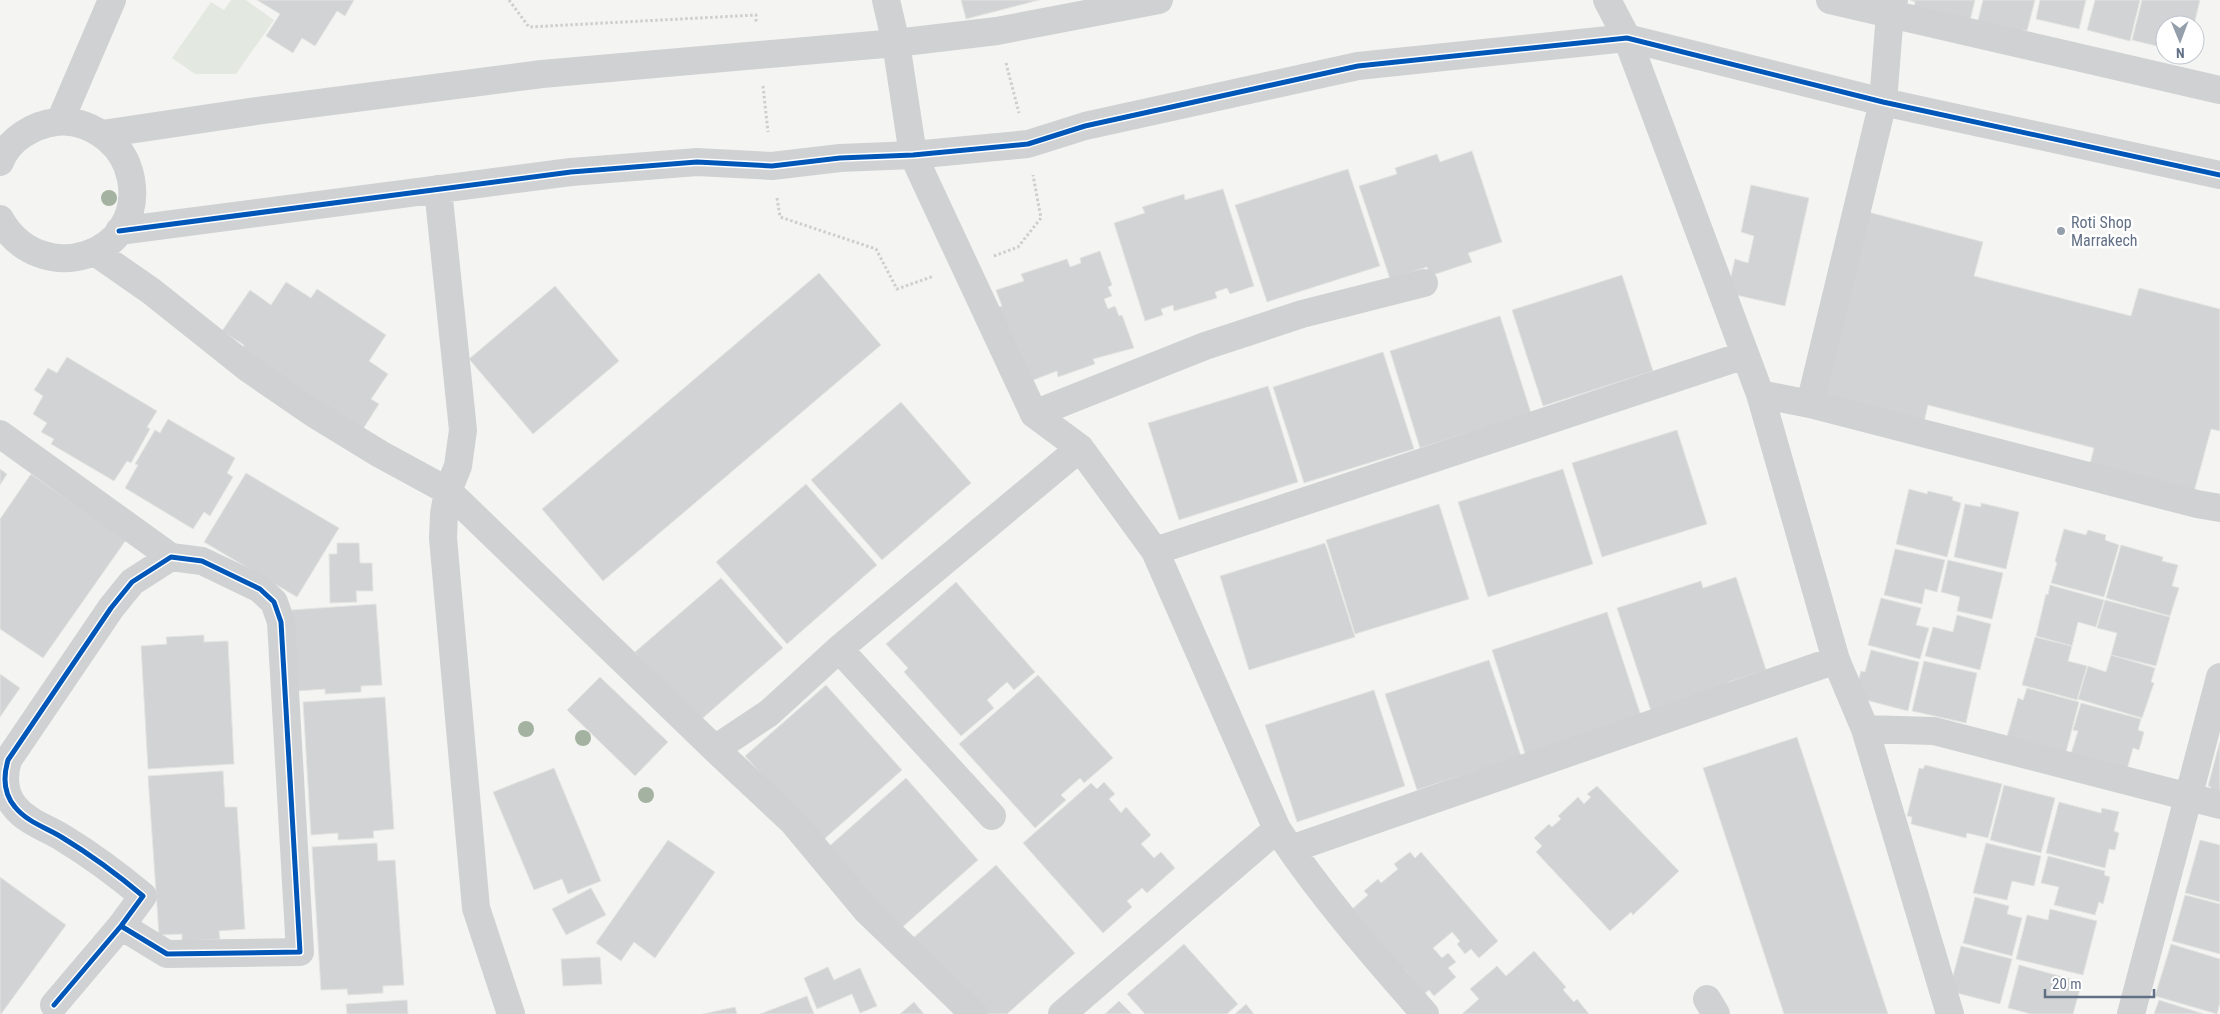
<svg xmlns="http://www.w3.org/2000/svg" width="2220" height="1014" viewBox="0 0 2220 1014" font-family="'Roboto Condensed',sans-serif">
<rect width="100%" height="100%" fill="#f4f5f2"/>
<path fill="#e3e8e0" d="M 231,0 L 246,0 L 274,20 L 236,74 L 195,74 L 172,58 L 211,2 L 224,10 Z"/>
<path fill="#d2d3d4" stroke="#e4e4e2" d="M 257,0 L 354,0 L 345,16 L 337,11 L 315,46 L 302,38 L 293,53 L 266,36 L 280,14 Z
M 961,0 L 1039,0 L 966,19 Z
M 1910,0 L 1975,0 L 1969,25 L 1911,17 L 1915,2 Z
M 1983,0 L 2035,0 L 2027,31 L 2023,30 L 2020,42 L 1977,24 Z
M 2040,0 L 2086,0 L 2079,29 L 2036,19 Z
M 2095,0 L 2140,0 L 2130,41 L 2087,30 Z
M 2142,0 L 2200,0 L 2194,25 L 2165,25 L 2165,48 L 2132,40 Z
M 1472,151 L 1502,242 L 1468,253 L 1472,262 L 1430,276 L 1427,267 L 1390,279 L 1359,186 L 1397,174 L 1395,168 L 1437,154 L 1440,162 Z
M 1348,169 L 1380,266 L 1267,302 L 1235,205 Z
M 1751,185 L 1809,198 L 1785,306 L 1727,293 L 1735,259 L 1748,263 L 1754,236 L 1741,232 Z
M 1223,189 L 1254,286 L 1230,294 L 1227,288 L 1215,292 L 1217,298 L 1174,311 L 1173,305 L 1161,309 L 1163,315 L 1145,321 L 1114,223 L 1145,213 L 1142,207 L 1184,194 L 1185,200 Z
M 1864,211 L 1983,242 L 1974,276 L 2131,316 L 2139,288 L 2220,309 L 2220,431 L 2211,429 L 2192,499 L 2088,472 L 2094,448 L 1928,405 L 1923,426 L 1815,399 Z
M 1100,251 L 1112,285 L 1108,287 L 1112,296 L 1104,299 L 1108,309 L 1115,306 L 1119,316 L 1122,315 L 1134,348 L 1093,359 L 1095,364 L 1058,377 L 1057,371 L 1028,382 L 1008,326 L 1000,328 L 993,309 L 1002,306 L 996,290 L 1024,281 L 1021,274 L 1067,259 L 1070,267 L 1081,263 L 1080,258 Z
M 819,273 L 881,345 L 603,581 L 542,509 Z
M 1622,275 L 1653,371 L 1543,406 L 1512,310 Z
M 286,282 L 311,298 L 317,289 L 386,335 L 369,361 L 388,374 L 371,399 L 379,404 L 361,432 L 240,352 L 244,345 L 222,331 L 250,290 L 271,305 Z
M 555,286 L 619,361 L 533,434 L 469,359 Z
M 1500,316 L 1531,413 L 1420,448 L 1390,351 Z
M 1383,352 L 1414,449 L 1304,483 L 1273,387 Z
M 67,357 L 157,411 L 147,427 L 150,429 L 131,463 L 127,461 L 114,481 L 51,444 L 54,439 L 41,432 L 47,423 L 33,414 L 43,396 L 34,390 L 48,368 L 57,373 Z
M 1268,386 L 1298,482 L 1179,520 L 1148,423 Z
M 901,402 L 971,483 L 882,560 L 811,480 Z
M 168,419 L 235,458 L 227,473 L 233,477 L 210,516 L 204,512 L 193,529 L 125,488 L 138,465 L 135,464 L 155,430 L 160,433 Z
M 1677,430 L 1707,524 L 1602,557 L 1572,463 Z
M 0,469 L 7,474 L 0,485 Z
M 1563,469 L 1593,564 L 1488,597 L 1458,502 Z
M 246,473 L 339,528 L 297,597 L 204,542 Z
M 31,474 L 126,540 L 43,658 L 0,629 L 0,519 Z
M 806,484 L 877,565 L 787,644 L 716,562 Z
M 1909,489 L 1927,494 L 1928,491 L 1953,497 L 1952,500 L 1961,503 L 1947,557 L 1896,544 Z
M 1981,503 L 2019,512 L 2006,569 L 1954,557 L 1965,504 L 1981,507 Z
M 1439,504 L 1469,599 L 1355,634 L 1326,540 Z
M 2064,529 L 2086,535 L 2088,530 L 2106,535 L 2105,540 L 2119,545 L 2104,597 L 2051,583 L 2057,563 L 2055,561 Z
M 337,543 L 359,543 L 360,563 L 372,563 L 373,591 L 356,591 L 357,602 L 330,603 L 329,554 L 337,554 Z
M 1325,543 L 1355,637 L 1249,670 L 1220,576 Z
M 2121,545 L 2163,557 L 2162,561 L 2178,565 L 2172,586 L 2179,588 L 2170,616 L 2106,598 Z
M 1895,549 L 1945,560 L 1937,592 L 1925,589 L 1922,604 L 1884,595 Z
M 1948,560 L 2003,573 L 1992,619 L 1957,611 L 1960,597 L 1941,592 Z
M 1736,577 L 1766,670 L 1729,682 L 1731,689 L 1652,714 L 1617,608 L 1701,581 L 1703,588 Z
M 721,578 L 783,648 L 697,723 L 635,652 Z
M 956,582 L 1035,672 L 1014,690 L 1007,682 L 987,700 L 994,708 L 961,736 L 904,672 L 908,668 L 886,644 Z
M 2050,585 L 2104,600 L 2096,627 L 2078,622 L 2072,646 L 2036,636 L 2046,594 L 2048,595 Z
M 1881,598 L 1921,608 L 1916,625 L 1929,628 L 1920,659 L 1868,645 Z
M 2105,600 L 2170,617 L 2156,666 L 2111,655 L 2117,633 L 2097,628 Z
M 376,604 L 382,685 L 361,686 L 361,692 L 325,694 L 325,689 L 297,691 L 291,610 Z
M 1607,612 L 1643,722 L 1527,760 L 1492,650 Z
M 1957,615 L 1991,624 L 1980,670 L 1925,656 L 1933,627 L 1953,632 Z
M 204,635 L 204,642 L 228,641 L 234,764 L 148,769 L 141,646 L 167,644 L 166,637 Z
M 2035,637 L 2072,646 L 2068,661 L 2087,666 L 2077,700 L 2022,685 Z
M 1871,650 L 1919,662 L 1908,711 L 1854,697 L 1861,671 L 1865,672 Z
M 2111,655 L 2155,668 L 2151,682 L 2154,683 L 2142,718 L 2078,699 L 2088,666 L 2106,672 Z
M 1489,660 L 1521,756 L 1417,790 L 1385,694 Z
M 1924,661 L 1977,673 L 1966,723 L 1912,711 Z
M 0,674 L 20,688 L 0,717 Z
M 1038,675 L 1113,758 L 1084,783 L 1080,778 L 1061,795 L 1066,800 L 1035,828 L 959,744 Z
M 600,677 L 668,742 L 635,776 L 567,710 Z
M 826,685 L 902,770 L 822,841 L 745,756 Z
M 2027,688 L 2079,702 L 2065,756 L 2006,740 L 2018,698 L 2023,700 Z
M 1374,690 L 1405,786 L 1297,822 L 1265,725 Z
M 385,697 L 394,829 L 373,831 L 374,838 L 338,840 L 338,833 L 311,835 L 303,702 Z
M 2081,703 L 2141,719 L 2138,730 L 2144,732 L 2139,750 L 2133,748 L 2126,773 L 2070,757 L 2078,731 L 2073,730 Z
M 1797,737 L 1888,1014 L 1784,1014 L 1703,768 Z
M 2220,741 L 2220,801 L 2208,797 L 2211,787 L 2208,786 Z
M 1925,765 L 2002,784 L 1988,838 L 1967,833 L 1966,838 L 1911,824 L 1912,817 L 1907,816 L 1919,768 L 1923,769 Z
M 554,768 L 601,881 L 568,894 L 562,879 L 534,890 L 493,792 Z
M 223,771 L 225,807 L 237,807 L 245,929 L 219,931 L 220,939 L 182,941 L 182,934 L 159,935 L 148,776 Z
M 906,778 L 978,860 L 898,931 L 825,850 Z
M 1104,782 L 1115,794 L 1109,799 L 1121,813 L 1126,807 L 1151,835 L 1141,844 L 1154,858 L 1161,852 L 1175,868 L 1147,893 L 1142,888 L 1127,901 L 1132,907 L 1103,933 L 1023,843 L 1091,783 L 1097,789 Z
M 2004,785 L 2055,798 L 2041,853 L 1990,840 Z
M 1597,786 L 1679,871 L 1633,915 L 1631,912 L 1610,931 L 1536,852 L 1542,846 L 1534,838 L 1549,824 L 1552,827 L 1561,819 L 1558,816 L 1578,797 L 1584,804 L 1591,797 L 1587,794 Z
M 2059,802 L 2101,813 L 2102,808 L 2119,812 L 2114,831 L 2119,833 L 2115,850 L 2109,849 L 2105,868 L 2046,853 Z
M 668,840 L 715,872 L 655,958 L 634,942 L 621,961 L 596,943 Z
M 2200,840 L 2220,845 L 2220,902 L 2185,893 Z
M 377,843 L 378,861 L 395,860 L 404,985 L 383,986 L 383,993 L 348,995 L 347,989 L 321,990 L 312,847 Z
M 1986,843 L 2041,856 L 2034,886 L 2012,881 L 2007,900 L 1973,893 Z
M 1410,852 L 1415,858 L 1421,852 L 1498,941 L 1479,958 L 1471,949 L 1465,954 L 1457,944 L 1460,941 L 1452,932 L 1433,948 L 1442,958 L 1448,953 L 1456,962 L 1448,968 L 1456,977 L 1434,996 L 1429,990 L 1420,997 L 1406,981 L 1411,977 L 1403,968 L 1398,972 L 1351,910 L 1368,895 L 1364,891 L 1378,879 L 1381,883 L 1398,869 L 1394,864 Z
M 2048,856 L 2105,871 L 2104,875 L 2110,877 L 2103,904 L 2099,902 L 2095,915 L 2054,905 L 2059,887 L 2041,883 Z
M 996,865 L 1075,953 L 1007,1014 L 979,1014 L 912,939 Z
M 0,877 L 66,925 L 1,1014 L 0,1014 Z
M 591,888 L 606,915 L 566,935 L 552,909 Z
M 2185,895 L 2220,904 L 2220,954 L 2172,941 Z
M 1975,897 L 2009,906 L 2007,914 L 2022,918 L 2012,956 L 1963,943 Z
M 2050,909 L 2097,921 L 2083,975 L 2016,959 L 2027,915 L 2048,920 Z
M 1184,944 L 1238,1004 L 1227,1014 L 1145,1014 L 1127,994 Z
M 2171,944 L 2220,959 L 2220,1003 L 2217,1014 L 2155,996 Z
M 1961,946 L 2012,959 L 2000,1004 L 1949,991 Z
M 1534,951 L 1566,987 L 1563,990 L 1574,1002 L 1577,999 L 1589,1014 L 1462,1014 L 1479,999 L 1470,989 L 1497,966 L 1506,976 Z
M 600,957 L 602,984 L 563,986 L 561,959 Z
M 2019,965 L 2082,982 L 2073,1014 L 2031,1014 L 2008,1008 Z
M 828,967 L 834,980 L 860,968 L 877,1006 L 860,1013 L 852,994 L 817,1009 L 804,978 Z
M 807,996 L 814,1014 L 760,1014 Z
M 407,1000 L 408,1014 L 347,1014 L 346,1004 Z
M 2159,1000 L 2204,1014 L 2154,1014 Z
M 1119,1001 L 1132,1014 L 1105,1014 Z
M 914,1002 L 924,1014 L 900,1014 Z
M 1246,1004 L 1254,1014 L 1235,1014 Z
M 735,1007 L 737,1014 L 703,1014 Z"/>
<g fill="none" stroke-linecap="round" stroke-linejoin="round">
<path stroke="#cecece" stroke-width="3" stroke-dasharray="2.5 2.5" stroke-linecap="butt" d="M 509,0 L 529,27 L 756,15 L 756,23
M 1006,63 L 1019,113
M 763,86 L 768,132
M 777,198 L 780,217 L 876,249 L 897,289 L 934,276
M 994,256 L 1018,247 L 1041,218 L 1033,175"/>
<path stroke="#d0d1d2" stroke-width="28" d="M 1607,0 L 1627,38 L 1760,394 L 1836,660 L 1865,729 L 1950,1014
M 60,121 L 112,0
M 102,134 L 256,111 L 542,74 L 896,43
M 0,162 C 9,139 33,125 56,122 C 75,119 95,128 109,140 C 121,150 128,164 131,179 C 145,257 40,290 0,219
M 438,189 L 463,430 L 458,466 L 448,491 L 444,514 L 443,538 L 476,908 L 511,1014
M 119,231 L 571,172 L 697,162 L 772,166 L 840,158 L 913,155 L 1034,414 L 1080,448 L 1155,551 L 1277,829 C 1320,894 1373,955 1425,1014
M 95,252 L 151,291 L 249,369 L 313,413 L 380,454 L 448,491 L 715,749 L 793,822 L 867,911 L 974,1014
M 1760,394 L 1810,404 L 2197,504 L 2220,508
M 1810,404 L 1883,102 L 1890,13 L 1894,0
M 1034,414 L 1205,346 L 1302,314 L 1424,283
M 0,434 L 171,557
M 1155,551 L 1745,355
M 839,649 L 992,816
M 1865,729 L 1934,731 L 2220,805
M 715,749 L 769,713 L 839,649 L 1080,448
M 1291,849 L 1836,660
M 1707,999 L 1716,1014
M 54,1005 L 121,926 L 143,896 C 118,875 91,855 63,838 C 47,828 27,822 15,807 C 3,793 3,777 8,760 L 111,608 L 132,582 L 171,557 L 202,561 L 260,589 L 274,602 L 281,622 L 300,952 L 167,954 L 121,926
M 1062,1014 L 1277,829
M 2131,1014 L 2220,677"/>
<path stroke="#d0d1d2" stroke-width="28" d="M 886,0 L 896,43 L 913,155 L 1028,144 L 1085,126 L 1358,66 L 1627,38 L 1883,102 L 2220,175
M 1830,0 L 2220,90
M 896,43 L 997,31 L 1159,0"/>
<g stroke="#fff" stroke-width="8">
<path id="cycleway" d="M 119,231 L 571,172 L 697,162 L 772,166 L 840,158 L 913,155 L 1028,144 L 1085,126 L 1358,66 L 1627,38 L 1883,102 L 2220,175
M 54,1005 L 121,926 L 143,896 C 118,875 91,855 63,838 C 47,828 27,822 15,807 C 3,793 3,777 8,760 L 111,608 L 132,582 L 171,557 L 202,561 L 260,589 L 274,602 L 281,622 L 300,952 L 167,954 L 121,926"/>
</g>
<use href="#cycleway" stroke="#0057b8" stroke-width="5"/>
</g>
<g fill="#a4b2a2">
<circle cx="109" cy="198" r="8"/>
<circle cx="526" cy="729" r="8"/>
<circle cx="583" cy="738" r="8"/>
<circle cx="646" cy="795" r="8"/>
</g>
<circle fill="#959fac" stroke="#fff" stroke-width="2" cx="2061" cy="231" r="5"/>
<g text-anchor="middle" stroke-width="5" stroke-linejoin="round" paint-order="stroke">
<g font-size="16" fill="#627086" stroke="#fff" text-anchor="start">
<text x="2071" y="228">Roti Shop<tspan x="2071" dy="18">Marrakech</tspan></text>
</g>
</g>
<g transform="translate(2180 40) rotate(179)"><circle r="24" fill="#ffffff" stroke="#c0c6cf"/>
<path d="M0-4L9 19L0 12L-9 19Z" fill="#959fac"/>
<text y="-8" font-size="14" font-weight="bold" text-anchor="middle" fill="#627086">N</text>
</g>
<path d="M2045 989v8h109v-8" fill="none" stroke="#627086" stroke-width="2.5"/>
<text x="2052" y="989" font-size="15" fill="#627086" stroke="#ffffff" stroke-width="4" paint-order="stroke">20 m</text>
</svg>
